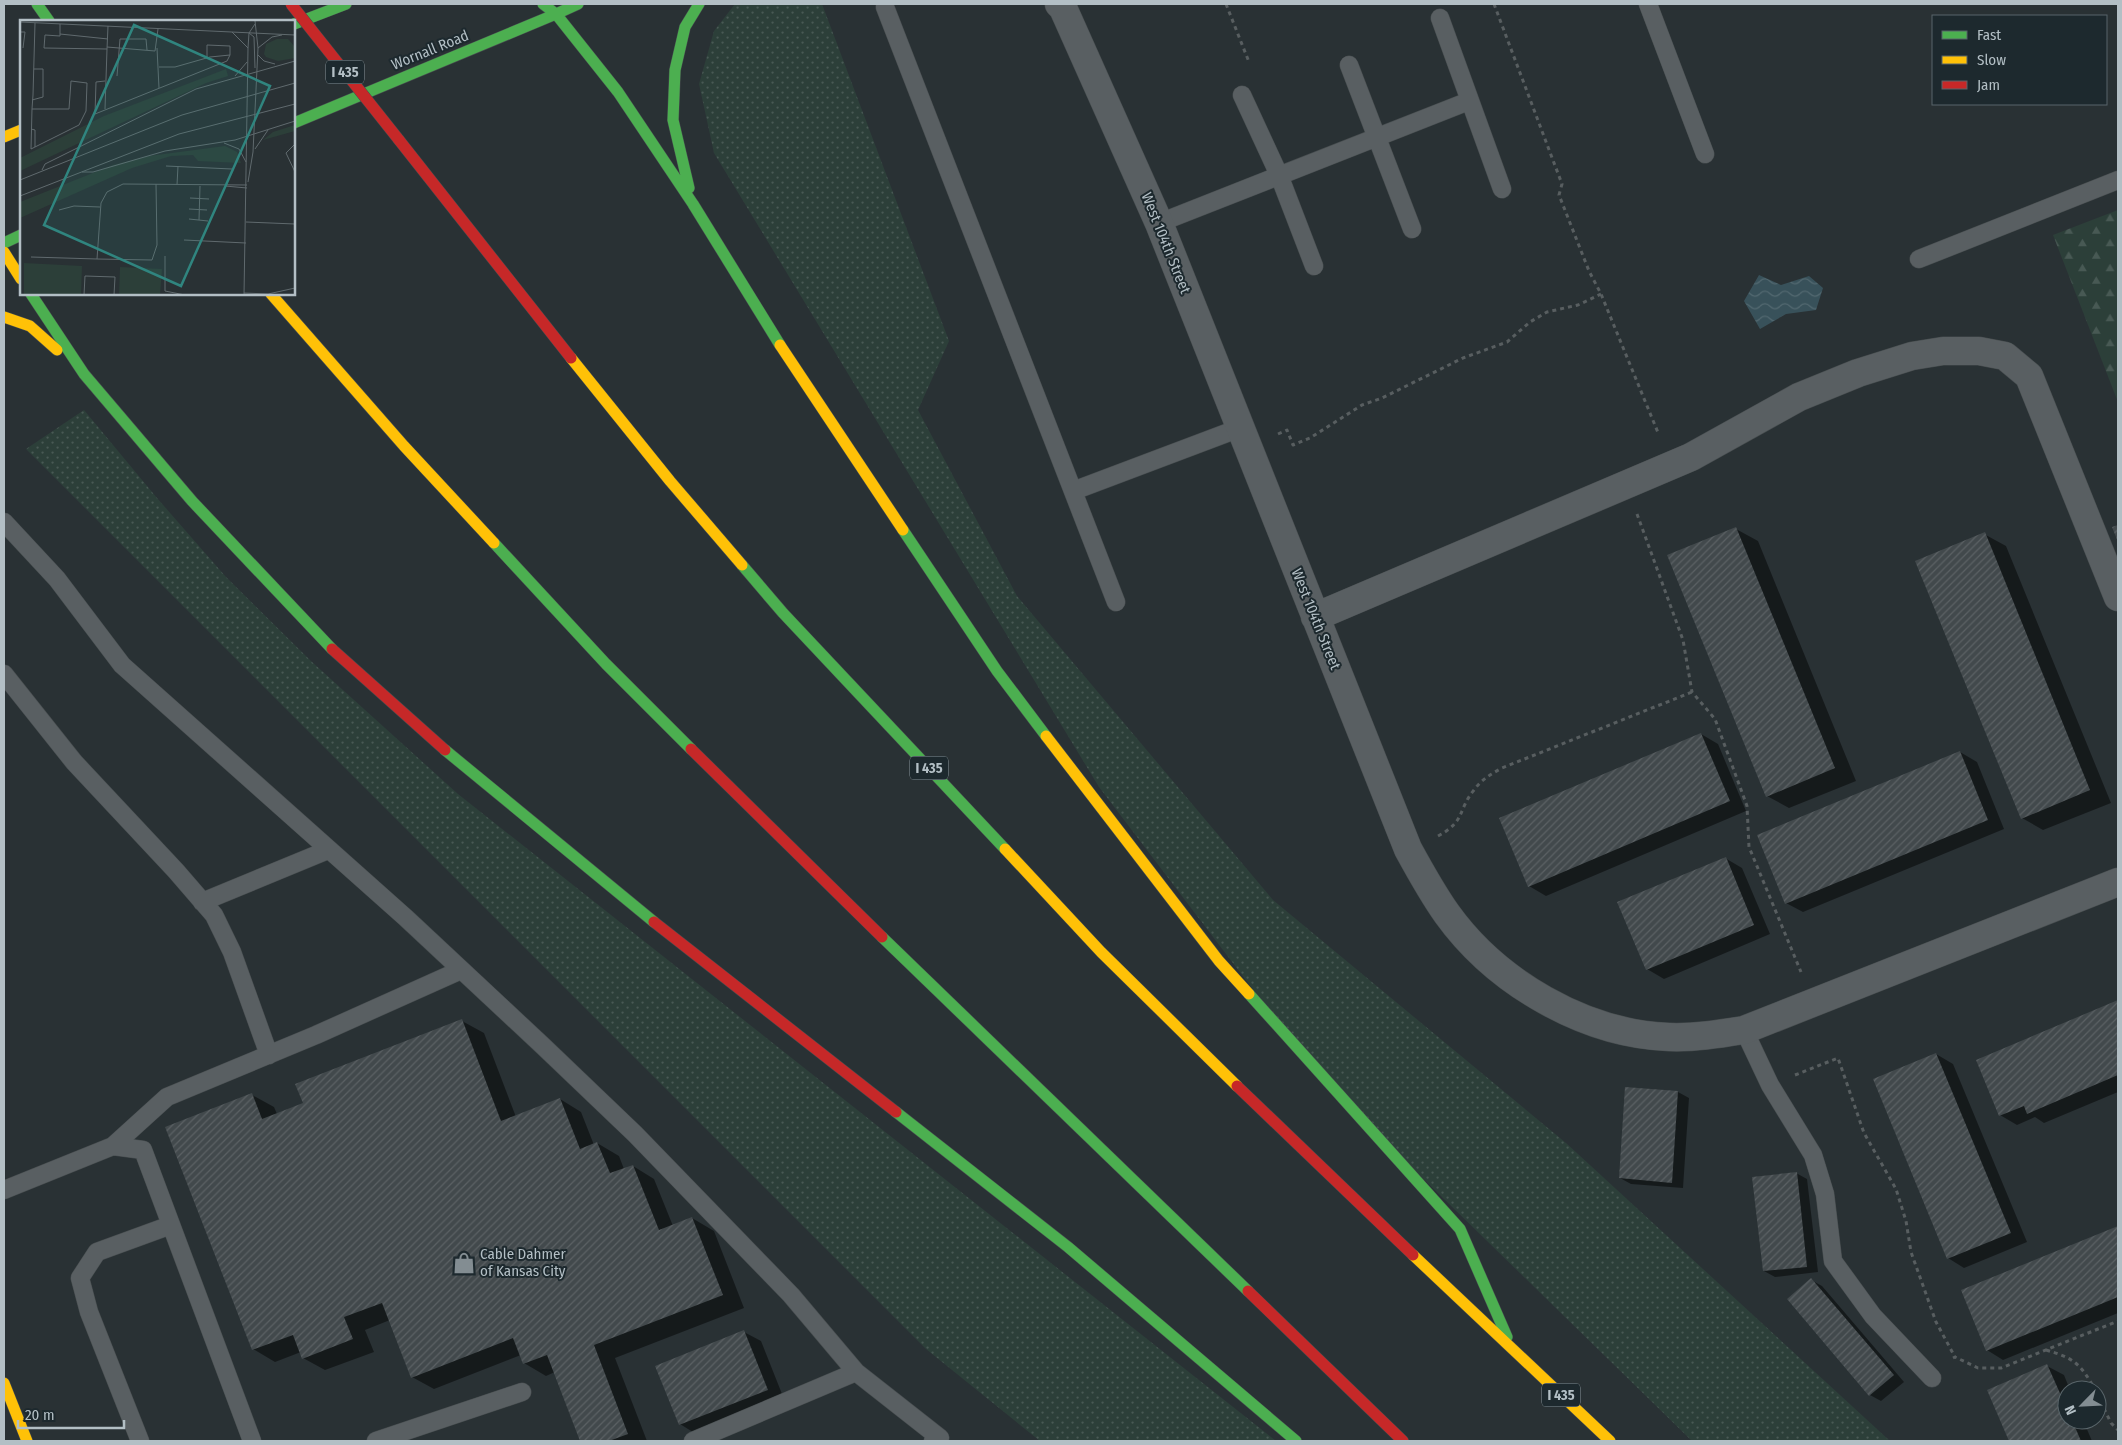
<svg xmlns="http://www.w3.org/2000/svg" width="2122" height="1445" viewBox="0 0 2122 1445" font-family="'Fira Sans Condensed',sans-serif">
<defs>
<pattern id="grass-dots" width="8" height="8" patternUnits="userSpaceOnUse" patternTransform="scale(1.25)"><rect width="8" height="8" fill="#2c3f39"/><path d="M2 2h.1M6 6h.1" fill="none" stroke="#485954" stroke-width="1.8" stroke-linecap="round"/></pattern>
<pattern id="forest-firs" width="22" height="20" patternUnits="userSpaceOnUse" patternTransform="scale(1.25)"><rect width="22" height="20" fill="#2c3f39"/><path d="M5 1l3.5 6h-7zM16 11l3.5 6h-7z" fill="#485954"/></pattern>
<pattern id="water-waves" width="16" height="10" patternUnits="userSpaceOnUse" patternTransform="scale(1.25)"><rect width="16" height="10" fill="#38515a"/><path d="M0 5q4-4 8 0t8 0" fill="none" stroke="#526870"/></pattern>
<pattern id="building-hatch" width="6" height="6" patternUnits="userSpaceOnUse" patternTransform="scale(1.25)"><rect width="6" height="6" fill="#42494c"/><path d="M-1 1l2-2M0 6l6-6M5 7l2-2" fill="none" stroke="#5b6164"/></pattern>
</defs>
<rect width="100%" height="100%" fill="#293134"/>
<path fill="url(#grass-dots)" d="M 735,4 L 822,4 L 949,341 L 918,410 L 1017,596 L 1273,900 L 1566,1143 L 1890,1441 L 1692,1441 L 1321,1079 L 1099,787 L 714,153 L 699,84 L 714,31 Z
M 84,410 L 157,498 L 226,577 L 312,662 L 458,794 L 1276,1441 L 1040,1441 L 926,1349 L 26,449 Z"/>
<path fill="url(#forest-firs)" d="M 2118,210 L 2118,402 L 2053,235 Z"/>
<path fill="url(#water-waves)" d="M 1759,275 L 1781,285 L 1809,276 L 1823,288 L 1816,310 L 1786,314 L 1760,329 L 1744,301 Z"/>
<path fill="#0007" d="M 1736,529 L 1758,541 L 1856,781 L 1789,808 L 1767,796 Z
M 1984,534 L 2006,546 L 2111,803 L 2043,830 L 2022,818 Z
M 1701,734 L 1718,744 L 1746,811 L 1546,896 L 1529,886 Z
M 1960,752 L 1977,762 L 2004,829 L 1803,912 L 1786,903 Z
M 1725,858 L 1742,868 L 1770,934 L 1664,979 L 1647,969 Z
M 2118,1001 L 2118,1092 L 2044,1123 L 2035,1117 L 2017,1125 L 2000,1115 L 1977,1061 Z
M 462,1021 L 484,1033 L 516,1117 L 560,1099 L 581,1112 L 594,1145 L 597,1143 L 619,1156 L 624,1169 L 633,1166 L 654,1179 L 673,1226 L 692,1218 L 714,1231 L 744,1308 L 615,1358 L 647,1441 L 582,1441 L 555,1372 L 546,1376 L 524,1363 L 521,1355 L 434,1389 L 412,1377 L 390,1320 L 365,1330 L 374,1352 L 325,1370 L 303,1358 L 301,1352 L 275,1362 L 253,1349 L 252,1095 L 274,1107 L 277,1114 L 305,1103 Z
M 1936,1054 L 1953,1064 L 2027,1242 L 1964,1268 L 1948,1258 Z
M 1627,1088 L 1678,1092 L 1689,1098 L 1683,1188 L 1631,1184 L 1620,1178 Z
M 1796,1173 L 1807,1179 L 1818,1272 L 1775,1277 L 1764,1271 Z
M 2118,1227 L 2118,1313 L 2003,1360 L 1987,1350 L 1963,1291 Z
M 1811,1280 L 1822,1286 L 1904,1382 L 1881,1401 L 1870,1395 Z
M 744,1332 L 761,1341 L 784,1399 L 696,1434 L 680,1424 Z
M 2047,1366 L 2064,1375 L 2070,1390 L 2067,1390 L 2067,1420 L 2083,1420 L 2092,1441 L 2010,1441 L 1989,1391 Z"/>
<path fill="url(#building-hatch)" d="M 2118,525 L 2118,542 L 2112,527 Z
M 1736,527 L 1835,768 L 1766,797 L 1667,555 Z
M 1985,532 L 2090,790 L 2021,819 L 1915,561 Z
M 1701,733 L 1730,801 L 1528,887 L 1499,818 Z
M 1960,751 L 1988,820 L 1785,904 L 1757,835 Z
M 1726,857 L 1754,925 L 1646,970 L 1617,902 Z
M 2118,1000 L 2118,1075 L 2027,1114 L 2024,1106 L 1999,1116 L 1976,1060 Z
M 462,1019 L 501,1121 L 560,1098 L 580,1149 L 597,1142 L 610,1173 L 633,1165 L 659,1230 L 692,1217 L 723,1295 L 594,1345 L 628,1434 L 609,1441 L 580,1441 L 547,1355 L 523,1364 L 513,1338 L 411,1378 L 382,1303 L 344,1317 L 353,1339 L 302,1359 L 293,1335 L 252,1350 L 165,1127 L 252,1093 L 262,1119 L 303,1103 L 295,1084 Z
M 1936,1053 L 2011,1233 L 1947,1259 L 1873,1079 Z
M 1625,1087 L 1678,1091 L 1672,1183 L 1619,1178 Z
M 1797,1172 L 1807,1267 L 1763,1271 L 1752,1177 Z
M 2118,1226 L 2118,1297 L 1986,1351 L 1961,1290 Z
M 1811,1278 L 1894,1375 L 1869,1396 L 1787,1299 Z
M 744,1330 L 768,1390 L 679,1425 L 655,1366 Z
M 2047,1364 L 2067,1409 L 2067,1420 L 2072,1420 L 2081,1441 L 2009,1441 L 1987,1390 Z"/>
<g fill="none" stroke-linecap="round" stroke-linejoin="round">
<g stroke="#474d4f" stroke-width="19">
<path id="lane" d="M 1648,4 L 1705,154
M 885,7 L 1116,602
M 1440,18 L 1502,189
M 1349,65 L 1412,229
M 1242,95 L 1279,175 L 1314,266
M 1159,223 L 1469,101
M 1919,259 L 2118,180
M 1073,491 L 1240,428
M 4,522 L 57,579 L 122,665 L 406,918 L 543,1046 L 635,1134 L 791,1295 L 856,1372 L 940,1438 L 933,1441
M 4,674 L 74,762 L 176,871 L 214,915 L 232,952 L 269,1055
M 202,902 L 328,850
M 1744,1030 L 1770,1085 L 1813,1155 L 1825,1194 L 1833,1261 L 1873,1316 L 1932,1378
M 113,1146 L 167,1097 L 316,1035 L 461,970
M 4,1190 L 113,1146 L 143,1150 L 252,1441
M 140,1441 L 89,1312 L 80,1278 L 97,1252 L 171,1225
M 376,1441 L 522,1392
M 693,1441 L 856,1372"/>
</g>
<g stroke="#474d4f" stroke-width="29">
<path id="street" d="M 1059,4 L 1063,8 L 1159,223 L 1408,849 C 1420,871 1432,893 1447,914 C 1496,982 1584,1034 1669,1037 C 1694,1038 1719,1034 1744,1030 L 2118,882
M 1315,617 L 1691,457 L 1799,397 L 1858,373 L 1912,356 L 1943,351 L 1979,351 L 2005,356 L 2029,376 L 2118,597"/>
</g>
<g stroke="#474d4f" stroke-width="12">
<path id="fast" d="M 37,4 L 49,21
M 543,4 L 556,14 L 618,92 L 693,204 L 780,345
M 556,14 L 578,4
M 294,24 L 346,4
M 294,123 L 556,14
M 689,188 L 673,120 L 675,70 L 685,27 L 699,4
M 4,243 L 21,235
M 31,294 L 84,374 L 192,501 L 332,649
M 903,530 L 997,671 L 1046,736
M 494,543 L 606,664 L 691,749
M 742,565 L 783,613 L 1005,849
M 445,750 L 654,922
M 882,937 L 1248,1291
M 1249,994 L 1460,1229 L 1507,1337
M 896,1112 L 1068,1247 L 1296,1441"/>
</g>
<g stroke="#474d4f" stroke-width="12">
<path id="slow" d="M 4,137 L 21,130
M 4,252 L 21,279
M 271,294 L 404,446 L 494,543
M 4,317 L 30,326 L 57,350
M 780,345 L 903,530
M 571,358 L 670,481 L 742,565
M 1046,736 L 1219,961 L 1249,994
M 1005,849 L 1101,952 L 1237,1086
M 1413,1255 L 1610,1441
M 4,1383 L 27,1441"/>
</g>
<g stroke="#474d4f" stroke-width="12">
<path id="jam" d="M 399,140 L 571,358
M 332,649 L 445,750
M 691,749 L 882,937
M 654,922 L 896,1112
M 1237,1086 L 1413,1255
M 1248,1291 L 1403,1441"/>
</g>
<path stroke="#585e60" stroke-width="3" stroke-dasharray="4 4" stroke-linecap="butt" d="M 1226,4 L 1249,62
M 1494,4 L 1562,184 L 1559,195 L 1589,271 L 1601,294 L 1659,435
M 1278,434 L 1287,430 L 1293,445 L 1310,438 L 1362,405 L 1382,398 L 1463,358 L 1507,342 L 1530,322 L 1547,312 L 1578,305 L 1601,294
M 1637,514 L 1683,640 L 1692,692 L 1715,719 L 1747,806 L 1749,847 L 1801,972
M 1438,836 C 1466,821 1457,811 1474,790 C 1481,780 1491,774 1502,768 L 1692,692
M 1795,1075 L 1838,1058 L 1864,1133 L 1896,1189 L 1906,1221 L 1911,1252 L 1936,1322 L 1955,1357
M 2046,1350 C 2074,1358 2081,1364 2095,1390
M 1953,1358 L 1955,1357 L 1978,1368 L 2001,1368 L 2118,1321
M 2097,1394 L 2111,1423 L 2118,1430"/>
<use href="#lane" stroke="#595f62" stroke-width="18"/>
<use href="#street" stroke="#595f62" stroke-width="28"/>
<use href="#fast" stroke="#4caf50" stroke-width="11"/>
<use href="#slow" stroke="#ffc107" stroke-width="11"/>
<use href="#jam" stroke="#c62828" stroke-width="11"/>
<g stroke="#464d4f" stroke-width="12" stroke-linecap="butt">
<path id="jam-bridge" d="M 291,4 L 399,140"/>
</g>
<use href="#jam-bridge" stroke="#c62828" stroke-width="11"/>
</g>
<defs>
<g id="shop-bare" transform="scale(1.725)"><path d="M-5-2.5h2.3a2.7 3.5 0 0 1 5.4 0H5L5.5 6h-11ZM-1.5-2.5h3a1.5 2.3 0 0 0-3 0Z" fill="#838d92" stroke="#1d292e" stroke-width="2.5" paint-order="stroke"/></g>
</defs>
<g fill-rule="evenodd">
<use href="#shop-bare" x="464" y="1263"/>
</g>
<g text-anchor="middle" stroke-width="4" stroke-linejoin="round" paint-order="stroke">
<g fill="#1d292e" stroke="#869298" stroke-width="1">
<rect x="326" y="60.5" width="38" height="23" rx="4"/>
<rect x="910" y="756.5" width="38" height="23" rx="4"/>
<rect x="1542" y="1383.5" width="38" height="23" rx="4"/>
</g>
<g font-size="14" font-weight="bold" fill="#b3bfc5">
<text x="345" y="77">I 435</text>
<text x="929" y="773">I 435</text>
<text x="1561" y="1400">I 435</text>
</g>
<g font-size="15" fill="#b3bfc5" stroke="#1d292e">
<text transform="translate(430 50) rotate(-22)" y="5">Wornall Road</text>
<text transform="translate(1166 243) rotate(68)" y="5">West 104th Street</text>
<text transform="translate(1316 619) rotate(68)" y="5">West 104th Street</text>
</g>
<g font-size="15" fill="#b3bfc5" stroke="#1d292e" text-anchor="start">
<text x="480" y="1259">Cable Dahmer<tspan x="480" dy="17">of Kansas City</tspan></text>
</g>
</g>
<g transform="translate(20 20)">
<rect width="275" height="275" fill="#293134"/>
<path d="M 257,19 L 268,19 L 275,27 L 275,38 L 258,41 L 246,37 L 244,34 L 246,24 ZM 206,49 L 208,56 L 186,63 L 0,151 L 0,138 L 84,96 ZM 275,105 L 275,111 L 243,120 L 253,112 ZM 205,126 L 217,132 L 221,143 L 178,141 L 173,135 L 151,136 L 112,148 L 0,198 L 0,182 L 93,145 L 129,136 Z" fill="#2c3f39"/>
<path d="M 4,243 L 62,246 L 61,275 L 4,275 ZM 100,247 L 142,249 L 140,275 L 99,275 Z" fill="#2c3f39"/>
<path fill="none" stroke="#606a6e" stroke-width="1" d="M 0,2 L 275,15M 40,4 L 40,16 L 25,15 L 24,28 L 87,29 L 88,6M 0,12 L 5,12 L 3,28M 212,12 L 228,28M 229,13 L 234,17 L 235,48M 40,14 L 88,19M 87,27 L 135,31 L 138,9M 137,28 L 139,68M 238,28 L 252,17 L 262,15M 238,35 L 244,41 L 255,44M 187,37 L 187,25 L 210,26 L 210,35M 97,56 L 100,19 L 126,19 L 127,30M 215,56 L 227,42M 12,80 L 23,77 L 23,49 L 14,49M 12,89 L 49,89 L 51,61 L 67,63 L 66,91 L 59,105 L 11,129 L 12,89 L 13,75 L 15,3M 85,89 L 87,29M 75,94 L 207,41 L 210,35 L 190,37 L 155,47 L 139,47M 75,94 L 76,62 L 85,61M 11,109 L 15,110 L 15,127M 204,123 L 219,129 L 226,142M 275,124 L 266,133 L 275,152M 235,129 L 248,110M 146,146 L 212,149M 22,150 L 25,144 L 176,69 L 275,41M 62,152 L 73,152 L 145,131 L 215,120 L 275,101M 0,160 L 162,95 L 275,63M 228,162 L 233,132 L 238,28 L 235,1M 157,165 L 158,146M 205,166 L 227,168M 0,176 L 159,114 L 275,84M 170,178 L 189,179M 169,189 L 187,190M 39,190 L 54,186 L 80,187M 169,199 L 188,201M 179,200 L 180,166M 226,202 L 275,204M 164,220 L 226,223M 145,236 L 145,271 L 165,275M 11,237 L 77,239 L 81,183 L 87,172 L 103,164 L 227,165M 77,239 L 132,240 L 137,225 L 136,164M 224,273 L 248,274 L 275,268M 64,275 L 65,256 L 95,257 L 94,275M 224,275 L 228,28 L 229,13 L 235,4"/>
<path fill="#30857f" fill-opacity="0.15" stroke="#30857f" stroke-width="2.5" d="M 114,5 L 250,66 L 161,266 L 24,205 Z"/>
<rect width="275" height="275" fill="none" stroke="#b3bfc5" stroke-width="2.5"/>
</g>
<rect width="2122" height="1445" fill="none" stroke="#b3bfc5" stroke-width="10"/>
<rect x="1932" y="15" width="175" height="90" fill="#1d292e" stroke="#59656a"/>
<rect x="1942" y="31" width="25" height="8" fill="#4caf50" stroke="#59656a"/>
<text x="1977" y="40" font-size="15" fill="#b3bfc5">Fast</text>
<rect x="1942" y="56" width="25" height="8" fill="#ffc107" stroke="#59656a"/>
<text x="1977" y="65" font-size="15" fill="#b3bfc5">Slow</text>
<rect x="1942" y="81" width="25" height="8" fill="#c62828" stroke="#59656a"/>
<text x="1977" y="90" font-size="15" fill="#b3bfc5">Jam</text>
<g transform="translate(2082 1405) rotate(246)"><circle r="24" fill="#1d292e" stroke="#59656a"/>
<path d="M0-4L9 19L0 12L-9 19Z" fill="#838d92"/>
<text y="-8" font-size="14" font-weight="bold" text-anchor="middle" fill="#b3bfc5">N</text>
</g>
<path d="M18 1420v8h106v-8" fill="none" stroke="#b3bfc5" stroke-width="2.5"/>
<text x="25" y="1420" font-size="15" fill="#b3bfc5" stroke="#1d292e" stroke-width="4" paint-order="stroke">20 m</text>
</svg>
